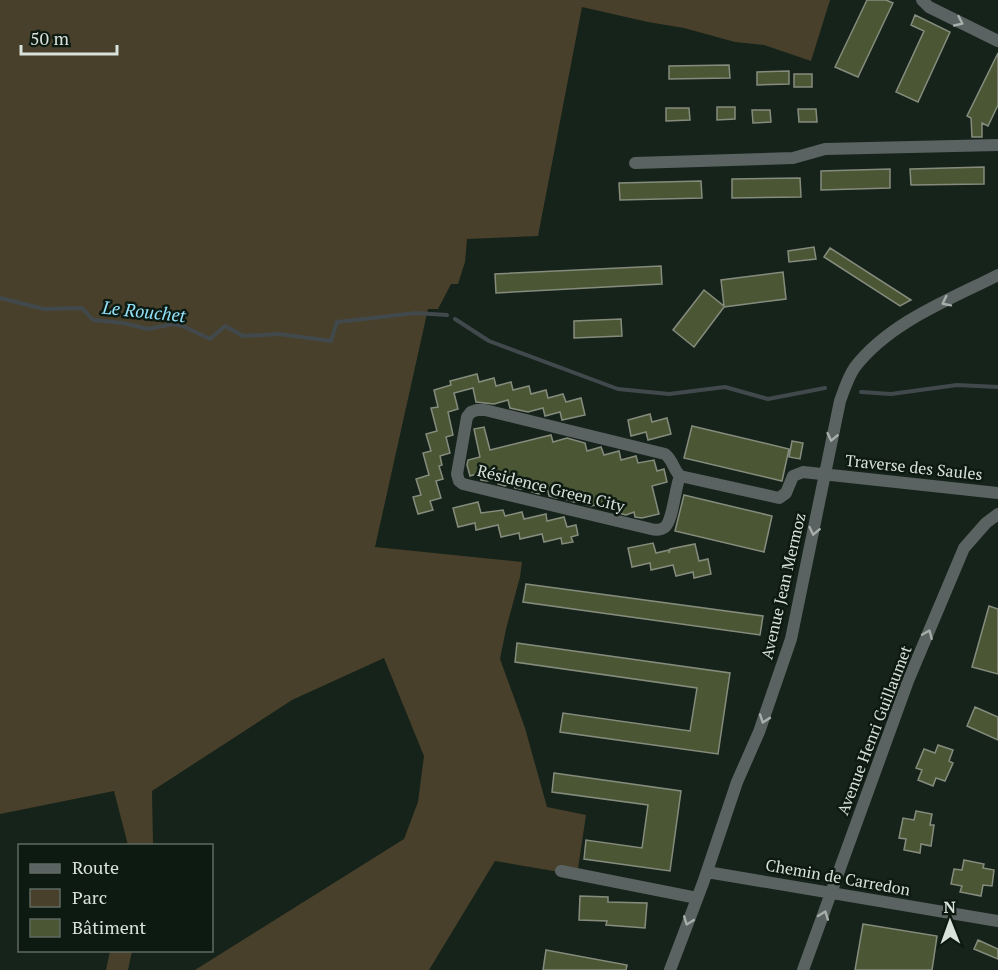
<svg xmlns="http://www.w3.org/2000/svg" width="998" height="970" viewBox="0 0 998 970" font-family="'PT Serif',serif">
<rect width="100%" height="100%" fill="#16231b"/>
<path fill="#48402a" d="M 0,0 L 830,0 L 811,61 L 764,45 L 735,42 L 684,28 L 648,22 L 582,7 L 538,236 L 467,239 L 465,262 L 458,284 L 451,284 L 438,309 L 428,309 L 375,547 L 522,562 L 520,577 L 506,629 L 500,659 L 525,728 L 547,807 L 586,815 L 577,875 L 495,861 L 429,970 L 195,970 L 404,839 L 418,802 L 424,756 L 384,658 L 292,700 L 152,791 L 153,845 L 128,845 L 114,791 L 0,814 Z
M 110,951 L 132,951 L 128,970 L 106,970 Z"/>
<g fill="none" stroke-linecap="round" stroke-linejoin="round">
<path stroke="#41494c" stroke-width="4" d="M 0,298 L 44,309 L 82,308 L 93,320 L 123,323 L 148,329 L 173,324 L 183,326 L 210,339 L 225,326 L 243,336 L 279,334 L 331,341 L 337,322 L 416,313 L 447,315
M 455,319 L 489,341 L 618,389 L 669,394 L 725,387 L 768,399 L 825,388
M 861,392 L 891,394 L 957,385 L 998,387"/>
</g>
<path fill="#4b5635" stroke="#868c7d" stroke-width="1.5" d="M 867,0 L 886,0 L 893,3 L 858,77 L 835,67 Z
M 915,15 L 950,32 L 918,102 L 896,92 L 924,31 L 911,25 Z
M 998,53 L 998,105 L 988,126 L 982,123 L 982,137 L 972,137 L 971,118 L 967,116 Z
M 729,65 L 730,78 L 669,79 L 669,66 Z
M 789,71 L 789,84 L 757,85 L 757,72 Z
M 794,74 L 812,74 L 812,87 L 794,87 Z
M 717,107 L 735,107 L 735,119 L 717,120 Z
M 666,108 L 689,108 L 690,120 L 666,121 Z
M 798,109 L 816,109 L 817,122 L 799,122 Z
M 752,110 L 770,110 L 771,122 L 753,123 Z
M 984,167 L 984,184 L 911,185 L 910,169 Z
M 890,169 L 890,188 L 821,190 L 821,171 Z
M 800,178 L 801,197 L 732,198 L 732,179 Z
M 701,181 L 702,198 L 620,200 L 619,183 Z
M 814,247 L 816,259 L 789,262 L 788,251 Z
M 830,248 L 911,300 L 900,306 L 824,257 Z
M 661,266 L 662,284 L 496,293 L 495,274 Z
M 783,272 L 786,299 L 724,307 L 694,347 L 673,330 L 704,290 L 724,306 L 721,280 Z
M 621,319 L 622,336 L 574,338 L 574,321 Z
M 477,374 L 479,382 L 494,378 L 496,386 L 511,382 L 513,390 L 529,386 L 531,394 L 546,390 L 548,398 L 563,394 L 566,402 L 581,398 L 585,415 L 562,420 L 560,412 L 545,416 L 543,408 L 528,412 L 510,408 L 508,400 L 494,404 L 476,402 L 473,388 L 454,393 L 458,409 L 448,412 L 453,435 L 446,437 L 450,453 L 440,456 L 442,465 L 439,466 L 443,479 L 436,481 L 441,498 L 430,501 L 433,510 L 418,514 L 413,497 L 421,495 L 416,479 L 429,475 L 423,453 L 431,451 L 426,434 L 437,431 L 431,408 L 438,407 L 434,390 L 451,385 L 450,381 Z
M 650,414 L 652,422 L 667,418 L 671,434 L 648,440 L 646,432 L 631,436 L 628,420 Z
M 692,426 L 789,449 L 782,481 L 684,458 Z
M 484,427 L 490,450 L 551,435 L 553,442 L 567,438 L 585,443 L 587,451 L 601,447 L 604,455 L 619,451 L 621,460 L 636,456 L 638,463 L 654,460 L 657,471 L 664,469 L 667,482 L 652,486 L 659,514 L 642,518 L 635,517 L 634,512 L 626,515 L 618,513 L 617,508 L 609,510 L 601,508 L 600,504 L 591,506 L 584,504 L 582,500 L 574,502 L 567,500 L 565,495 L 556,498 L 549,496 L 548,491 L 539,494 L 532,492 L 531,487 L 521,489 L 515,488 L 514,483 L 505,486 L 498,484 L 497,479 L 487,481 L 481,480 L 479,473 L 470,476 L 467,465 L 468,460 L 480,457 L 474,429 Z
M 792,441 L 803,443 L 800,459 L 789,457 Z
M 684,495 L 772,516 L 764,552 L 675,531 Z
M 478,502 L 481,513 L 503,510 L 505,516 L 522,512 L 524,519 L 546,514 L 547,521 L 564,517 L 567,527 L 576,525 L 578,535 L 571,537 L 573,542 L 562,544 L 561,538 L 544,542 L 542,534 L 520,539 L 519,533 L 501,537 L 498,525 L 476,530 L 475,523 L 458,527 L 453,508 Z
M 653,543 L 656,553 L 669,550 L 669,553 L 670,549 L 695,544 L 699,561 L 708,559 L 711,574 L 694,578 L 693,572 L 676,576 L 673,565 L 651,570 L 650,563 L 632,567 L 628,548 Z
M 526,584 L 763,616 L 760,635 L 523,602 Z
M 989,606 L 998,609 L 998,674 L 972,667 Z
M 517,643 L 730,673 L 718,754 L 560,732 L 563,713 L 690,731 L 697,688 L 515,662 Z
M 975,707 L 998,717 L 998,740 L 967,726 Z
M 938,745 L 953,750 L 949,761 L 953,763 L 945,781 L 936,778 L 933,786 L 918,780 L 922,770 L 916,768 L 924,749 L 935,753 Z
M 554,773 L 681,791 L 670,871 L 584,859 L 586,840 L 642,848 L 648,805 L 552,792 Z
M 916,811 L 932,814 L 930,825 L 934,825 L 931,846 L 921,844 L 920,853 L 904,850 L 906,839 L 899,838 L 903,818 L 914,820 Z
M 964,860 L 984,864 L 983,868 L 994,870 L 992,886 L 983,885 L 981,896 L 960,892 L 962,886 L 951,884 L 954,869 L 962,870 Z
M 580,896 L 608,897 L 608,902 L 647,903 L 645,928 L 606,925 L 607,921 L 579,920 Z
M 863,924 L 937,936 L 932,970 L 855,970 Z
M 978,940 L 998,949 L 998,959 L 974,949 Z
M 546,950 L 627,965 L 626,970 L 543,970 Z"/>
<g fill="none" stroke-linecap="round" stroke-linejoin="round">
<path stroke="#5b6362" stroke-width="12" d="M 922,0 L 929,7 L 998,41
M 635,163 L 793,158 L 825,149 L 998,145
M 477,410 L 485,410 L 665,454 C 673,460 673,469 680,476 C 675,488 673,520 665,527 C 661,530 655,530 651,529 L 463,484 L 459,481 L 457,474 L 467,417 L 471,412 Z
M 680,476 L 779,498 L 786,493 L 793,476 L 803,472 L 998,493
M 561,871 L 697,898
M 707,872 L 998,921
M 670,970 L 703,883 L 737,782 L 759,732 L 791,639 L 840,401 C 844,390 848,377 855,367 C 890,322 949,300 998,275
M 803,970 L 908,681 L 964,548 L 986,523 L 998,514"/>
</g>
<defs><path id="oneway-chevron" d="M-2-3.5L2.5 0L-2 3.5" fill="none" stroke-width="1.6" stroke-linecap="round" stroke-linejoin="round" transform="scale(1.5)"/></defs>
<g stroke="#a7afab">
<use href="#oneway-chevron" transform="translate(959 22) rotate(25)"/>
<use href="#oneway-chevron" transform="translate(946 302) rotate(153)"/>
<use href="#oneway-chevron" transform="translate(832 437) rotate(102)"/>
<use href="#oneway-chevron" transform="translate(814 531) rotate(102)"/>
<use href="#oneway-chevron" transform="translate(928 634) rotate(-67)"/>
<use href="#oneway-chevron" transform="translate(764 719) rotate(109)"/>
<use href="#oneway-chevron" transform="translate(824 915) rotate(-70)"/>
<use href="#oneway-chevron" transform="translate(688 921) rotate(111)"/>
</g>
<g text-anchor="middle" stroke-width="5" stroke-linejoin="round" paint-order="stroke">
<g font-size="16" fill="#d9e1db" stroke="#0d1a12">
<text transform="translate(914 467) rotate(6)" y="6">Traverse des Saules</text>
<text transform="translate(551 488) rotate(14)" y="6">Résidence Green City</text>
<text transform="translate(783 586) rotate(-77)" y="6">Avenue Jean Mermoz</text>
<text transform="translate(874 730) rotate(-69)" y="6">Avenue Henri Guillaumet</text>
<text transform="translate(838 877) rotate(10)" y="6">Chemin de Carredon</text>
</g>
<g font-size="18" font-style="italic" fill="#93e0fa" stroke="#0d1a12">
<text transform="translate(144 312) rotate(6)" y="6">Le Rouchet</text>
</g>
</g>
<rect x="18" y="844" width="195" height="108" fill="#0d1a12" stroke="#5f6a62" stroke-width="1.5"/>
<rect x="30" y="864" width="30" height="9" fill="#5b6362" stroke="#5f6a62" stroke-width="1.5"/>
<text x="72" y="874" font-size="18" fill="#d9e1db">Route</text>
<rect x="30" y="889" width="30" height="18" fill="#48402a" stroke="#5f6a62" stroke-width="1.5"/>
<text x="72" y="904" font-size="18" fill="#d9e1db">Parc</text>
<rect x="30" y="919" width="30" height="18" fill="#4b5635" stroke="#5f6a62" stroke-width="1.5"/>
<text x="72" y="934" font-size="18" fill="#d9e1db">Bâtiment</text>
<g transform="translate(950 922) rotate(359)" stroke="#0d1a12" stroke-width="4.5" paint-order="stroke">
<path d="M0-4.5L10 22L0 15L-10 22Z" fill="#d9e1db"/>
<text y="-9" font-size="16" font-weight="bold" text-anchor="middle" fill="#d9e1db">N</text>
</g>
<path d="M21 45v9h96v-9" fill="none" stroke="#d9e1db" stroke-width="3"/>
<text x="30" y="45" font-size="18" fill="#d9e1db" stroke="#0d1a12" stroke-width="4.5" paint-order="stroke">50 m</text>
</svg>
